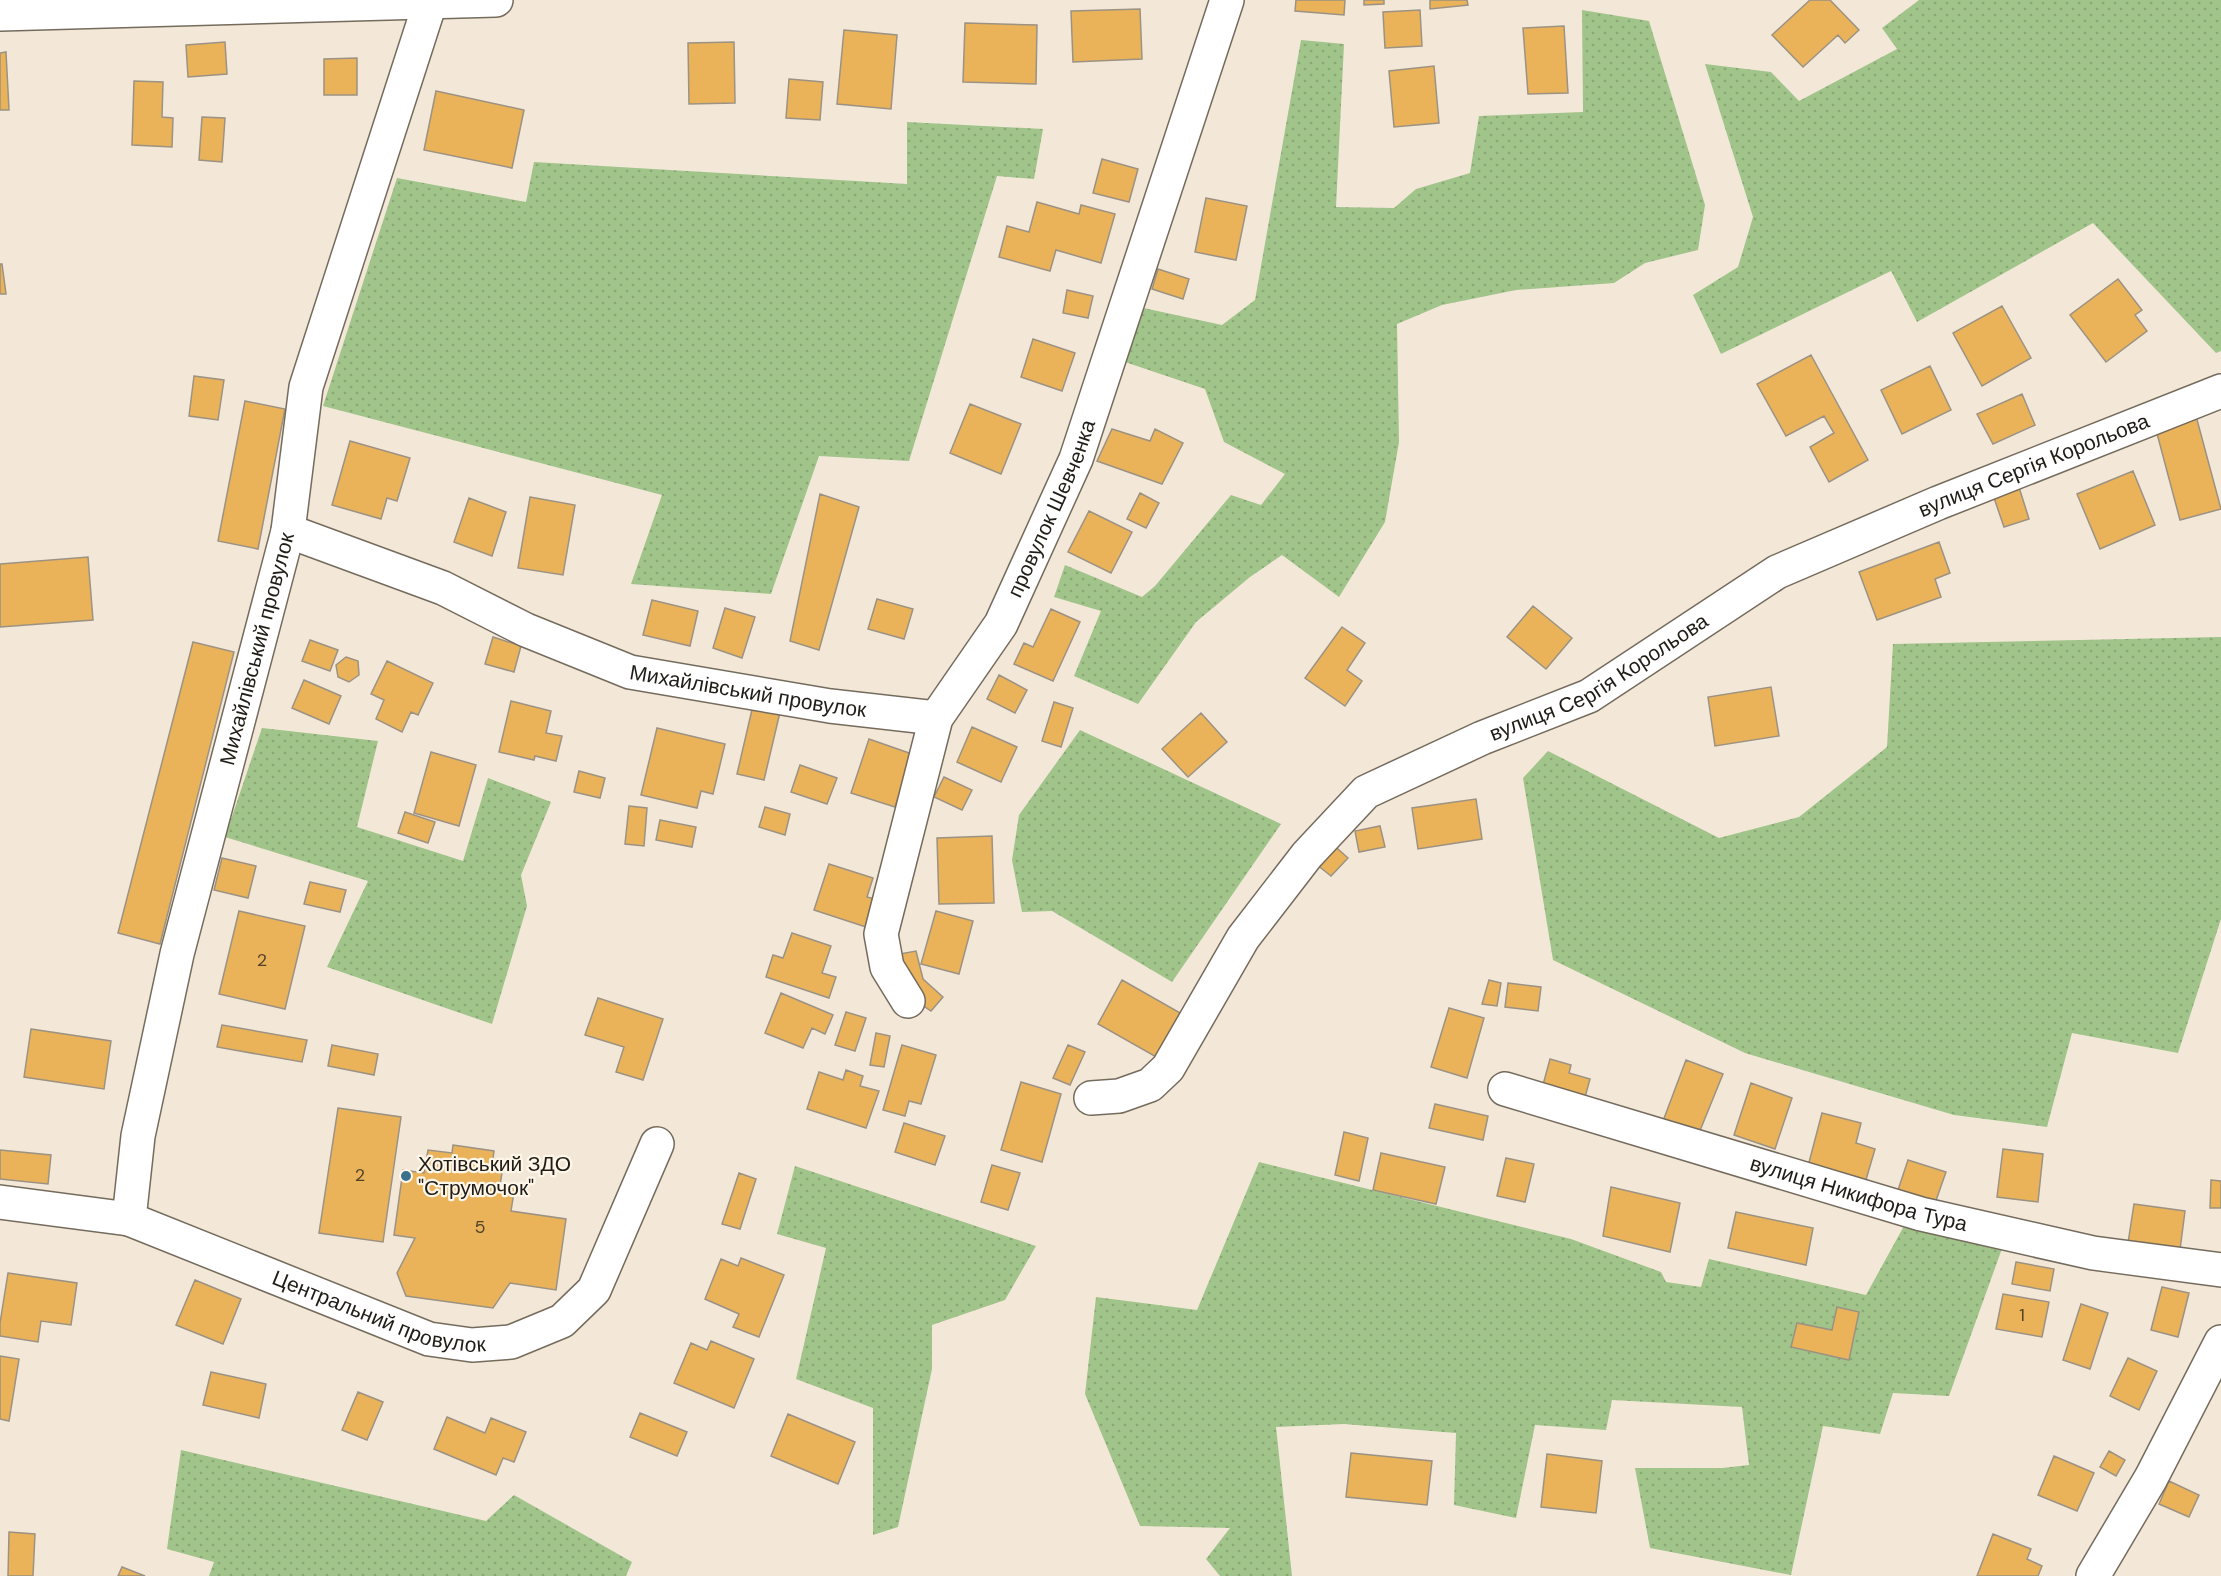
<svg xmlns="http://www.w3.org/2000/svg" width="2221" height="1576" viewBox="0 0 2221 1576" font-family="'DM Sans',sans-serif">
<defs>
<pattern id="garden-dots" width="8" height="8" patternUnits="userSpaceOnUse" patternTransform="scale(1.5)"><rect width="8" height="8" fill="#a0c48a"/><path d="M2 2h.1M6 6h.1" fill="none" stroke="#8aa876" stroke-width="1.8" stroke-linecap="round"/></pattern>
</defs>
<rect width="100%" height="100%" fill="#f3e8d8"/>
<path fill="url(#garden-dots)" d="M 1919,0 L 2221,0 L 2221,351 L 2216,353 L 2093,223 L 1917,322 L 1891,271 L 1721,354 L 1693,295 L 1738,267 L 1753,217 L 1705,64 L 1771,72 L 1799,101 L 1897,49 L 1882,28 Z
M 1582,10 L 1649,21 L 1705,205 L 1698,250 L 1645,263 L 1614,283 L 1516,290 L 1442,305 L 1397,324 L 1399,442 L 1385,522 L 1339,597 L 1282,555 L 1250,577 L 1196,622 L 1138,704 L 1074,676 L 1101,611 L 1054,597 L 1065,565 L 1142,597 L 1155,586 L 1231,495 L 1261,505 L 1285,474 L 1224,442 L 1205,389 L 1119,360 L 1139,307 L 1222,325 L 1255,300 L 1301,40 L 1344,44 L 1336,207 L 1394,208 L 1416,189 L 1470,173 L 1479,116 L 1583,112 Z
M 907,122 L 1043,129 L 1034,179 L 997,176 L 909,461 L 819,456 L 771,594 L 631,584 L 662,495 L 323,406 L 397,178 L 526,202 L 534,162 L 907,184 Z
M 2221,637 L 2221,919 L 2178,1053 L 2072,1033 L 2047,1127 L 1954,1115 L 1745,1053 L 1553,960 L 1523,778 L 1548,751 L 1719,838 L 1799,817 L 1887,747 L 1893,644 Z
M 262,728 L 378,741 L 357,827 L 463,861 L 488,778 L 551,802 L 521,875 L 527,906 L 492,1024 L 327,967 L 368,881 L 225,837 Z
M 1080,730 L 1281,824 L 1172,982 L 1052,911 L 1022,912 L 1012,860 L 1019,815 Z
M 1259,1162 L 1571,1239 L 1661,1272 L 1666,1282 L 1701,1287 L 1709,1259 L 1866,1295 L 1904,1226 L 2004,1243 L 1949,1396 L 1893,1393 L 1880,1434 L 1823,1426 L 1791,1575 L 1650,1548 L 1635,1468 L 1722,1468 L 1749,1465 L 1742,1407 L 1612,1400 L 1606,1430 L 1535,1425 L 1516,1518 L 1454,1505 L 1456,1433 L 1344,1424 L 1276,1427 L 1292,1576 L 1220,1576 L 1206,1559 L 1230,1528 L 1140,1526 L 1085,1394 L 1096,1297 L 1197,1310 Z
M 795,1166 L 1036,1246 L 1005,1300 L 932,1325 L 932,1369 L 898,1527 L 873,1535 L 873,1408 L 796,1379 L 826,1248 L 777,1234 Z
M 181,1450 L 486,1521 L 514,1495 L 632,1562 L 626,1576 L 209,1576 L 214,1562 L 167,1549 Z"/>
<path fill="#eab35a" stroke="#9c9283" stroke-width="1.5" d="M 1296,0 L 1345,0 L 1344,15 L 1295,11 Z
M 1364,0 L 1384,0 L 1384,4 L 1364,5 Z
M 1430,0 L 1467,0 L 1468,5 L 1430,9 Z
M 1810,0 L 1830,0 L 1859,30 L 1845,43 L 1838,35 L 1803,67 L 1772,35 Z
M 1140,9 L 1142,59 L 1073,62 L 1071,11 Z
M 1420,10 L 1422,46 L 1385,48 L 1383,12 Z
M 965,23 L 1037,25 L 1036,84 L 963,82 Z
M 1564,26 L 1568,93 L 1528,94 L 1523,28 Z
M 844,30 L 897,35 L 891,109 L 837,104 Z
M 225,42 L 227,74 L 188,77 L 186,45 Z
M 734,42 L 735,103 L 689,104 L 688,43 Z
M 6,52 L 9,110 L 0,110 L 0,53 Z
M 357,58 L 357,95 L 324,95 L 324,59 Z
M 1434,66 L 1439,123 L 1394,127 L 1389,71 Z
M 789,79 L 823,82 L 820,120 L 786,118 Z
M 134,81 L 163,82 L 162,117 L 173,118 L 172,147 L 132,145 Z
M 436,91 L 524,110 L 512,168 L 424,150 Z
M 202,117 L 225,118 L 222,162 L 199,160 Z
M 1102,159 L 1138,169 L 1129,202 L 1093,193 Z
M 1206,198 L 1247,206 L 1236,260 L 1195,252 Z
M 1037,202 L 1079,214 L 1081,205 L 1115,214 L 1101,263 L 1056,250 L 1050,271 L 999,257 L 1007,226 L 1029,232 Z
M 0,264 L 2,264 L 6,294 L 0,294 Z
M 1158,269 L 1189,279 L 1183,299 L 1152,289 Z
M 2118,279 L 2142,310 L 2135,315 L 2147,331 L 2106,362 L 2070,315 Z
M 1067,290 L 1093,296 L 1088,318 L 1063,313 Z
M 2002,306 L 2031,358 L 1982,386 L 1953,333 Z
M 1033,339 L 1075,353 L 1062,391 L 1021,377 Z
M 1811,355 L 1868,460 L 1829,482 L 1810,447 L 1834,433 L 1824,416 L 1786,436 L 1757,384 Z
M 1930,366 L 1951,410 L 1902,434 L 1881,390 Z
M 194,376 L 224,380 L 218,420 L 189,416 Z
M 2022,394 L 2035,425 L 1993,444 L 1977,414 Z
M 245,401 L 285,409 L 258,549 L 218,541 Z
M 970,404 L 1021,424 L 1001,474 L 950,453 Z
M 2196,416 L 2221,509 L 2180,520 L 2155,426 Z
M 1112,429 L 1150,441 L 1155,429 L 1183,443 L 1162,484 L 1097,461 Z
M 350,441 L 410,458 L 397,501 L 387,498 L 381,519 L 332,505 Z
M 2133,471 L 2155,525 L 2100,549 L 2077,494 Z
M 2018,484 L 2029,519 L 2004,527 L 1992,492 Z
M 1140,493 L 1159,503 L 1146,528 L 1127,519 Z
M 820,494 L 859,507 L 819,650 L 790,641 Z
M 530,497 L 575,505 L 563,575 L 518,568 Z
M 469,498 L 506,512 L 492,556 L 454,542 Z
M 1089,511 L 1132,532 L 1111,573 L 1068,552 Z
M 1939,542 L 1950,573 L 1935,579 L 1941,597 L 1877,620 L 1859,572 Z
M 88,557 L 93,620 L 0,627 L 0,564 Z
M 877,599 L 913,609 L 904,639 L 868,629 Z
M 652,600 L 698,611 L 690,646 L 643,635 Z
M 1533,606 L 1572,638 L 1546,669 L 1507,637 Z
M 725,608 L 755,617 L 742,658 L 713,648 Z
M 1051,609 L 1080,622 L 1053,681 L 1014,664 L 1024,643 L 1033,647 Z
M 1342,627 L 1365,643 L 1347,670 L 1362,681 L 1345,706 L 1305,678 Z
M 493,637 L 521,646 L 514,672 L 485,664 Z
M 310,640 L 338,650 L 330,671 L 302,661 Z
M 193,642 L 234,652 L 160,944 L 118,933 Z
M 346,657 L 358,661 L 359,675 L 349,682 L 338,677 L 336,665 Z
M 387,661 L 433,683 L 418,715 L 411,712 L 402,732 L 376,719 L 384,700 L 371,694 Z
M 999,675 L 1027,690 L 1015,713 L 987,699 Z
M 304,680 L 341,696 L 329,724 L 292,708 Z
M 1771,687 L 1779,736 L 1715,746 L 1708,697 Z
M 511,701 L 551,711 L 546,733 L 562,736 L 556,761 L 535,756 L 534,760 L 499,752 Z
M 754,701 L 781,708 L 764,780 L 737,774 Z
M 1054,702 L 1073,708 L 1061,747 L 1042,741 Z
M 1201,713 L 1227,742 L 1188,777 L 1162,749 Z
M 972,727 L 1017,747 L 1001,782 L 957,762 Z
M 657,728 L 725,744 L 713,794 L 701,791 L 697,808 L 641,795 Z
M 869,739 L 912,754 L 895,807 L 851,793 Z
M 431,752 L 476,765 L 459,826 L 414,813 Z
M 800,765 L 837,778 L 827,804 L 791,792 Z
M 579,771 L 605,778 L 600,798 L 574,792 Z
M 944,777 L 972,790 L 962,810 L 934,797 Z
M 1476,799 L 1482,839 L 1418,849 L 1412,808 Z
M 629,806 L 647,808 L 644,846 L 625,844 Z
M 765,807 L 790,814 L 785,835 L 759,827 Z
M 405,812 L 435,822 L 428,843 L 398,833 Z
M 660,820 L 696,827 L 692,847 L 656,840 Z
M 1380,826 L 1385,847 L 1359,852 L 1355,831 Z
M 992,836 L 994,903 L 939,904 L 937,838 Z
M 1328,840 L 1348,858 L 1331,876 L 1311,860 Z
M 222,858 L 256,866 L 248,898 L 214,890 Z
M 829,864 L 873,878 L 867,897 L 875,899 L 866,927 L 814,910 Z
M 310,882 L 346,890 L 340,912 L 304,904 Z
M 239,911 L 305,926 L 285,1009 L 219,994 Z
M 936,911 L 973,921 L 959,974 L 921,964 Z
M 792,933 L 831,946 L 822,973 L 836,977 L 829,998 L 766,977 L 773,955 L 783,958 Z
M 916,951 L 923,979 L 943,997 L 931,1011 L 912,998 L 894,955 Z
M 1122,980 L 1182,1014 L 1158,1058 L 1098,1024 Z
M 1489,980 L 1501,983 L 1497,1006 L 1482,1004 Z
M 1508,983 L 1541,987 L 1538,1011 L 1505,1007 Z
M 781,993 L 833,1015 L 825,1034 L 812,1028 L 803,1048 L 765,1033 Z
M 598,998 L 663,1019 L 643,1080 L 616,1072 L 624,1047 L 585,1035 Z
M 1449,1008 L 1484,1018 L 1467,1078 L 1431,1067 Z
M 846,1012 L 866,1018 L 855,1051 L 835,1045 Z
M 222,1025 L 307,1040 L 302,1062 L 217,1047 Z
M 31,1029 L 111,1041 L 104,1089 L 24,1077 Z
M 876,1033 L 890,1036 L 884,1067 L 870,1065 Z
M 332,1045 L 378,1054 L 374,1075 L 328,1066 Z
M 902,1045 L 936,1055 L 921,1104 L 909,1101 L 905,1116 L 883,1110 Z
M 1068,1045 L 1085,1052 L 1070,1085 L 1053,1078 Z
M 1550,1059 L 1571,1065 L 1569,1073 L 1590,1079 L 1582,1108 L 1540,1096 Z
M 1686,1060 L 1723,1074 L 1699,1133 L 1663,1121 Z
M 846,1070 L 863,1076 L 860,1086 L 879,1091 L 866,1128 L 807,1109 L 819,1072 L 843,1080 Z
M 1021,1082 L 1061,1094 L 1042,1162 L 1001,1150 Z
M 1751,1083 L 1792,1098 L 1775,1149 L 1734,1135 Z
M 1435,1104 L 1488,1116 L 1483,1140 L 1429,1128 Z
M 338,1108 L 401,1117 L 383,1242 L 319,1233 Z
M 1822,1113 L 1861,1123 L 1856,1143 L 1875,1149 L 1863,1190 L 1807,1170 Z
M 904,1123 L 945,1136 L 935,1165 L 895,1152 Z
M 1344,1132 L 1368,1138 L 1359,1181 L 1335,1175 Z
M 453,1145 L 494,1151 L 493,1159 L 504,1161 L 500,1185 L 515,1186 L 511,1211 L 566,1219 L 556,1290 L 510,1283 L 493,1308 L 406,1296 L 397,1273 L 415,1238 L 394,1235 L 403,1170 L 424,1173 L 428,1150 L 452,1153 Z
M 2003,1149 L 2043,1154 L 2038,1202 L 1997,1197 Z
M 0,1150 L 51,1155 L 48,1184 L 0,1179 Z
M 1381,1153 L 1445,1167 L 1436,1204 L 1373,1190 Z
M 1506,1158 L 1534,1164 L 1525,1202 L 1497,1196 Z
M 1908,1160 L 1946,1172 L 1933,1209 L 1896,1196 Z
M 992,1165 L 1020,1173 L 1008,1210 L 981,1202 Z
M 739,1173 L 756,1179 L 740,1229 L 722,1224 Z
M 2211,1180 L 2221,1181 L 2221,1208 L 2210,1208 Z
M 1611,1187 L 1680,1203 L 1670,1252 L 1603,1236 Z
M 2134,1204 L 2185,1211 L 2180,1250 L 2128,1243 Z
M 1736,1212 L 1813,1228 L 1806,1265 L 1728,1248 Z
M 741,1258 L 784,1275 L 759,1337 L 733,1327 L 739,1314 L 705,1299 L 721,1259 L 738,1266 Z
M 2016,1262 L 2054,1269 L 2050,1291 L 2012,1284 Z
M 8,1273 L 77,1283 L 71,1325 L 41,1321 L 38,1342 L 0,1336 L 0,1323 Z
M 195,1280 L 241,1299 L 223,1344 L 176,1325 Z
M 2162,1287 L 2189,1293 L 2178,1337 L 2151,1330 Z
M 2003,1294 L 2049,1302 L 2042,1337 L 1996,1329 Z
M 2081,1304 L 2108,1313 L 2090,1369 L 2063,1360 Z
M 1837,1307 L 1859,1312 L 1849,1360 L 1791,1347 L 1797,1323 L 1832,1330 Z
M 711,1341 L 754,1359 L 734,1408 L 674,1383 L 691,1343 L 707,1350 Z
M 0,1356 L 19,1359 L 9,1421 L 0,1419 Z
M 2128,1358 L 2157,1371 L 2139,1410 L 2110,1396 Z
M 211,1372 L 266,1384 L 259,1418 L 203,1405 Z
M 358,1392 L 383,1402 L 367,1440 L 342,1430 Z
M 640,1413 L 687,1432 L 677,1456 L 630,1437 Z
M 788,1414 L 855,1442 L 838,1484 L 771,1456 Z
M 447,1417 L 485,1433 L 491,1418 L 526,1432 L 514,1462 L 503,1458 L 496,1475 L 434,1449 Z
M 2109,1451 L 2125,1460 L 2116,1476 L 2100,1467 Z
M 1351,1453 L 1432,1461 L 1427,1505 L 1346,1497 Z
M 1547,1454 L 1602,1461 L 1596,1513 L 1541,1507 Z
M 2054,1456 L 2094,1473 L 2077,1511 L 2038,1495 Z
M 2169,1481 L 2199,1495 L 2189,1517 L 2159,1504 Z
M 9,1532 L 35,1534 L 33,1576 L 8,1576 Z
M 1993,1534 L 2031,1549 L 2027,1559 L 2042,1566 L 2038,1576 L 1977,1576 Z
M 122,1567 L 145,1576 L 118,1576 Z"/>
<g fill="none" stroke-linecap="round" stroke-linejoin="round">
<g stroke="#756b5d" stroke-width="36">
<g id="minor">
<path d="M 0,14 L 496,0"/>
<path id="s1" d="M 288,531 L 443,588 L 526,630 L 630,672 L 830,706 L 936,718"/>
<path id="s2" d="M 908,1001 L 887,967 L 881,934 L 936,718 L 1001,624 L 1076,459 L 1227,0"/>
<path id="s3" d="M 1505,1089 L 1921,1214 L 2093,1253 L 2221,1270"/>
<path id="s4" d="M 1091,1098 L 1119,1096 L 1150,1085 L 1168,1068 L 1243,938 L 1307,855 L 1366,792 L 1482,738 L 1589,696 L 1777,572 L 1938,503 L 2221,391"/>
<path id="s5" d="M 0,1202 L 129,1219 L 429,1339 L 472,1345 L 511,1342 L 562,1321 L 594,1290 L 657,1144"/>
<path id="s6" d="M 129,1219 L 138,1136 L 177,954 L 288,531 L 306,387 L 430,3"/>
<path d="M 2093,1576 L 2151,1478 L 2221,1342"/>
</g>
</g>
<use href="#minor" stroke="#fff" stroke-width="33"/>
</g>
<circle fill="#3a728c" stroke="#fef6e9" stroke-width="2" cx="406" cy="1176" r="6"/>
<g text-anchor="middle" stroke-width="4.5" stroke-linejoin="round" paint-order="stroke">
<g font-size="18" fill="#524228">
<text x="262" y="966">2</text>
<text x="360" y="1181">2</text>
<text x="480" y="1233">5</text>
<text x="2022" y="1321">1</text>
</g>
<g font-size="21" fill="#201d17" stroke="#fef6e9">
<text dy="7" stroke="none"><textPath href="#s4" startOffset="1173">вулиця Сергія Корольова</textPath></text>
<text dy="7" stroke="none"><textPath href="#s2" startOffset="537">провулок Шевченка</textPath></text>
<text dy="7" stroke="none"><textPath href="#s6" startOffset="585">Михайлівський провулок</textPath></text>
<text dy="7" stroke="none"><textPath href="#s4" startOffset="687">вулиця Сергія Корольова</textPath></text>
<text dy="7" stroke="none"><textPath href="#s1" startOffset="490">Михайлівський провулок</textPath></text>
<text dy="7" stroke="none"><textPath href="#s3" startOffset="369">вулиця Никифора Тура</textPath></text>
<text dy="7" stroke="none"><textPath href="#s5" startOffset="398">Центральний провулок</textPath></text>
</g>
<g font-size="21" fill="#201d17" stroke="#fef6e9" text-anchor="start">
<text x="418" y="1171">Хотівський ЗДО<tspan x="418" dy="24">"Струмочок"</tspan></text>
</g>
</g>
</svg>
